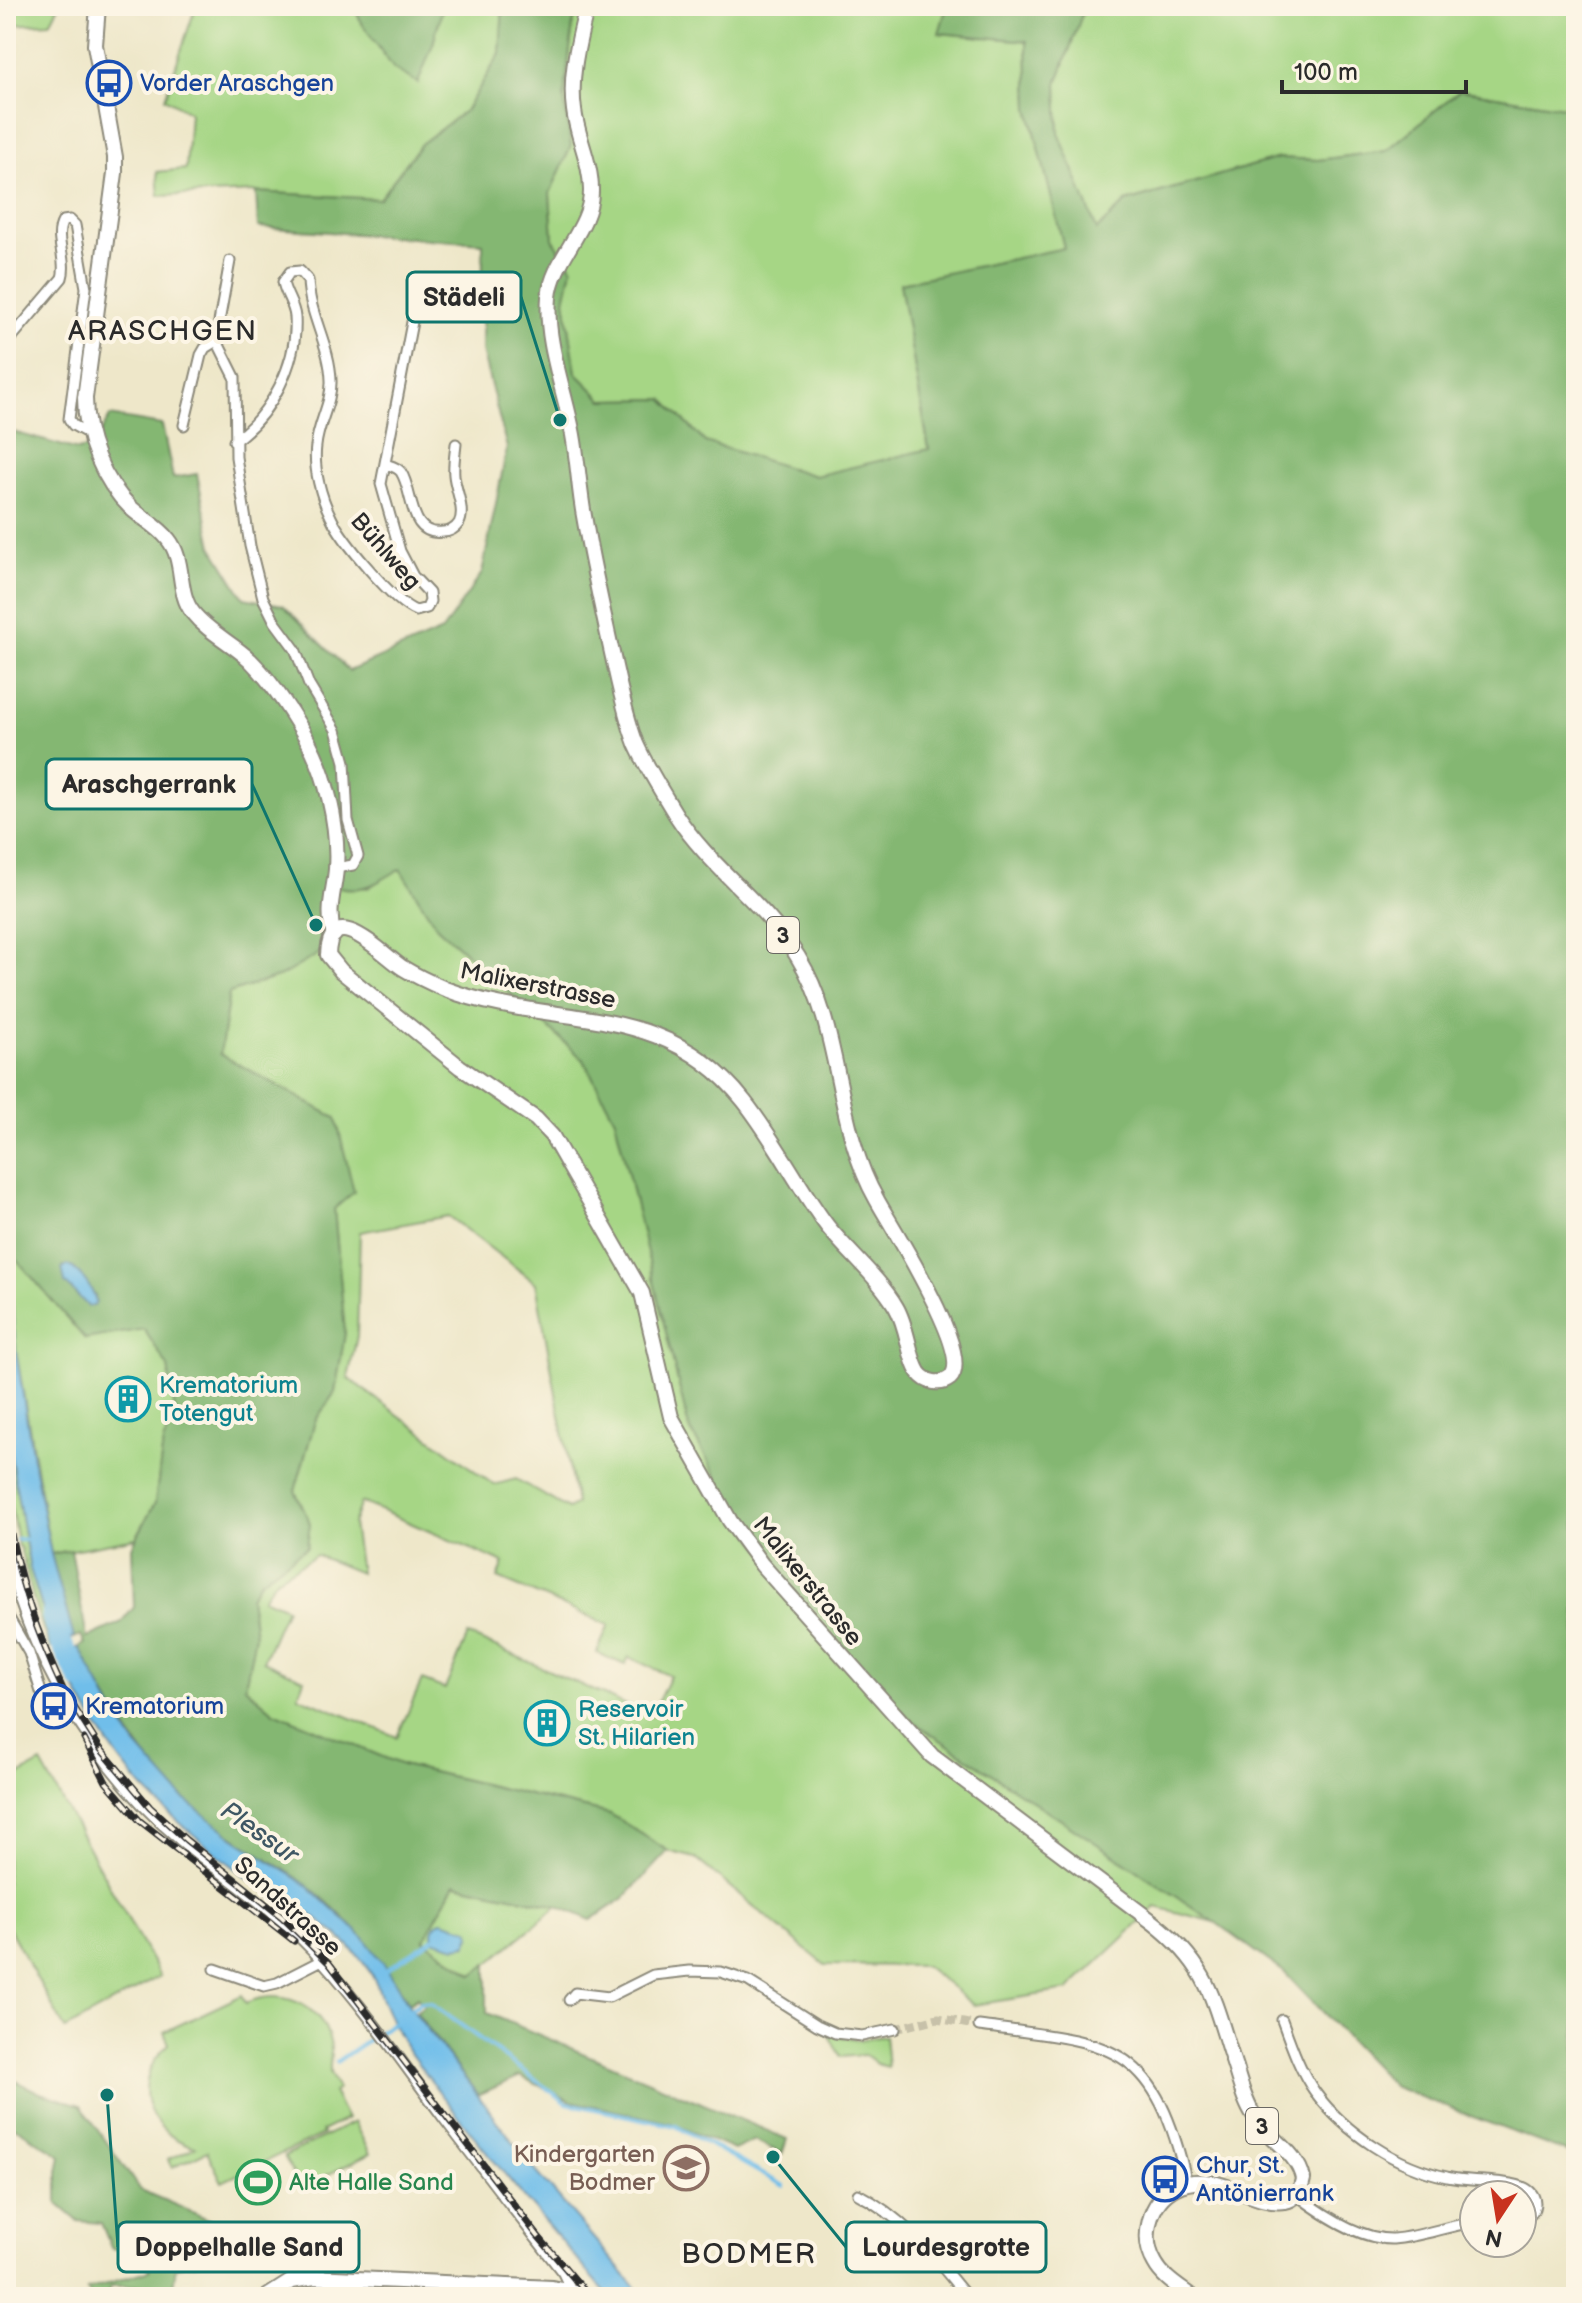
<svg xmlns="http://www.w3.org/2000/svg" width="1582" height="2303" viewBox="0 0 1582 2303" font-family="'Balsamiq Sans',sans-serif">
<rect width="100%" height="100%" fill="#fcf5e5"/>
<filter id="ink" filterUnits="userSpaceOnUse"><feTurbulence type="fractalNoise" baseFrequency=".0125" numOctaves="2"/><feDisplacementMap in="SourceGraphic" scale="16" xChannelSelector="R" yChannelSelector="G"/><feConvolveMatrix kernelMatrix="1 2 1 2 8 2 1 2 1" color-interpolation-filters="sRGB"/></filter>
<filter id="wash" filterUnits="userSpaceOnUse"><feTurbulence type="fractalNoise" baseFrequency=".006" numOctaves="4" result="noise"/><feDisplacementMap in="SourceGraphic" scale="32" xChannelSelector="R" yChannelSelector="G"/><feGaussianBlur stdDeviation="1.8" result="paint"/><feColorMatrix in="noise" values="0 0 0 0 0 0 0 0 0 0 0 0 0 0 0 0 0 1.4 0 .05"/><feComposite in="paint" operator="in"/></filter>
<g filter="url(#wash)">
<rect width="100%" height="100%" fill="#eee7c9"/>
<path fill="#a6d685" stroke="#688058" stroke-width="2" fill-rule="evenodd" d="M 6,6 L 59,6 L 50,23 L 6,25 Z
M 196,6 L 353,6 L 363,25 L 433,44 L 443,6 L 503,6 L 500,54 L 466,110 L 421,144 L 379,199 L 256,192 L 159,196 L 157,172 L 186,169 L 190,113 L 165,98 Z
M 579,6 L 947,6 L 940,33 L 1027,40 L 1029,108 L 1065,248 L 900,283 L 929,450 L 815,476 L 705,442 L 663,399 L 603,400 L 576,373 L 565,300 L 572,268 L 553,239 L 550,193 L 571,146 L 564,99 L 573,24 Z
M 1085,6 L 1576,6 L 1576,109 L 1460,90 L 1386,151 L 1318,160 L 1279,158 L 1126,202 L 1097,231 L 1059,134 L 1057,84 Z
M 400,868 L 437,927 L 583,1059 L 615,1119 L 689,1428 L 912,1721 L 1215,1922 L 1156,1907 L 1068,1990 L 973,2005 L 925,1966 L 825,1965 L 695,1858 L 668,1851 L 610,1814 L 402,1765 L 274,1712 L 245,1687 L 255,1635 L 250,1597 L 260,1581 L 307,1547 L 310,1523 L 295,1491 L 315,1421 L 335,1392 L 345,1333 L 334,1208 L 220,1054 L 229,993 L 281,976 L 333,884 L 368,888 ZM 448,1216 L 536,1283 L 576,1504 L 568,1509 L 516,1479 L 494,1485 L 348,1378 L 357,1336 L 360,1232 ZM 361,1502 L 504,1563 L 498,1578 L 609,1625 L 597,1653 L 625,1665 L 629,1657 L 670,1676 L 651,1716 L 468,1635 L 445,1689 L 422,1680 L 397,1737 L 298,1696 L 304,1679 L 263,1661 L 286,1608 L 263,1598 L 276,1579 L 316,1555 L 360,1573 L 353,1524 Z
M 7,1248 L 85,1339 L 144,1329 L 168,1367 L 175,1411 L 163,1443 L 155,1503 L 136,1538 L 51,1554 L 16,1351 Z
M 6,1429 L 30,1569 L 54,1646 L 50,1648 L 35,1605 L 20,1547 L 18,1547 L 6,1479 Z
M 41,1763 L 160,1976 L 65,2029 L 6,1923 L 6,1782 Z
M 454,1884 L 558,1906 L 474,1975 L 424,1940 Z
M 242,1995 L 246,2003 C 280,1988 320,2003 330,2041 C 333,2052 329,2062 330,2072 C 331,2077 336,2084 338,2089 L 333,2092 L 347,2119 L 322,2131 L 323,2134 L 222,2182 L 207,2151 L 172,2168 L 168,2160 L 195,2147 C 145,2133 128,2080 169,2044 L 164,2032 Z
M 828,2034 L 857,2040 L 885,2036 L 888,2067 L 877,2064 L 864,2055 L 841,2057 Z
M 354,2122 L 370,2154 L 300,2188 L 284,2156 Z
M 325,2284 L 427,2288 L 438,2297 L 296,2297 L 303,2288 Z"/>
<path fill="#84b772" stroke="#58714e" stroke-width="2" fill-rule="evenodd" d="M 353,6 L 443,6 L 433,44 L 418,83 L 394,69 L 363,25 Z
M 503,6 L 579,6 L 573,24 L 564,98 L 571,146 L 550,193 L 553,239 L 572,268 L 565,300 L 576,373 L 603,400 L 663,399 L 705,442 L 815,476 L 929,449 L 900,283 L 1064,248 L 1029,108 L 1027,41 L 939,33 L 947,6 L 1085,6 L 1057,84 L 1059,133 L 1097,230 L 1126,202 L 1279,158 L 1318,160 L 1386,151 L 1460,90 L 1576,109 L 1576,2156 L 1394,2087 L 1284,1972 L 1215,1922 L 912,1721 L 821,1626 L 750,1533 L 689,1428 L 615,1119 L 583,1059 L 437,927 L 400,869 C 377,883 361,895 333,885 L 327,949 L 281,976 L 229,993 L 220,1054 L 336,1118 L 354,1192 L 334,1209 L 345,1333 L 335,1392 L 315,1421 L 295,1491 L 310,1523 L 307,1547 L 260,1581 L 250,1597 L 255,1635 L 245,1687 L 274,1712 L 402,1765 L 610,1814 L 668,1851 L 624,1898 L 591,1920 L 558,1906 L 455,1884 L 424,1940 L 473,1975 L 487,1964 L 487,2013 L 787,2139 L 782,2154 L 755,2140 L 734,2150 L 671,2123 L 571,2101 L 520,2076 L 478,2095 L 416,2012 L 424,2006 L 417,1997 L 409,2003 C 377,1952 341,1907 291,1874 C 259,1852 225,1834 195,1809 C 144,1763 110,1708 79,1647 L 85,1644 L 81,1635 L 74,1638 L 72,1632 L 51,1554 L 71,1550 L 87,1638 L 122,1622 L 134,1607 L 132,1547 L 155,1503 L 163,1443 L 175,1411 L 168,1367 L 144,1329 L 85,1339 L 7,1248 L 6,430 L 78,450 L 93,446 L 110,416 L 162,425 L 173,478 L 197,474 L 212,546 L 244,598 L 283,605 L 349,671 L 442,631 L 482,573 L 507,448 L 482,351 L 483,243 L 258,227 L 256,192 L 379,199 L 421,144 L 466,110 L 500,54 ZM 64,1266 L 75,1269 L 95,1296 L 82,1300 L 76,1295 Z
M 6,2076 L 40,2093 L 81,2105 L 140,2190 L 234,2230 L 241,2254 L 176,2267 L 173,2286 L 110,2286 L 107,2297 L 91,2297 L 87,2290 L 150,2270 L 144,2255 L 137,2248 L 112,2249 L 101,2223 L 78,2221 L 58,2204 L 58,2172 L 61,2156 L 15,2127 L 6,2131 Z"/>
<path fill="#6fbeea" stroke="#4d748a" stroke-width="2" d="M 6,1244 L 16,1351 L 33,1459 L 51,1554 L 74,1638 L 54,1646 L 30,1569 L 6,1429 Z
M 68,1265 C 80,1271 93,1289 96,1302 L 94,1306 L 88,1306 L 65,1283 L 62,1268 Z
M 79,1647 L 116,1716 L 136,1745 L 182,1797 L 233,1837 L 308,1886 L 364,1938 L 387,1968 L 408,2004 L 535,2170 L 644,2297 L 610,2297 C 542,2220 474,2140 413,2057 C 400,2039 390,2020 382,2000 C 379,1992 378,1984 373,1977 C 355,1945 323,1923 294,1903 L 284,1906 L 275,1899 C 230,1864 184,1830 144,1789 C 108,1750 82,1703 59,1656 Z
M 442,1921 L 469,1929 L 471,1935 L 467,1945 L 456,1947 L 435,1941 C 431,1934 433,1924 442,1921 Z"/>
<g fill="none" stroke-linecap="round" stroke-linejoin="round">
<path stroke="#6fbeea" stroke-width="4" d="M 17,1539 L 31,1540
M 386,1970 L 434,1938
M 407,2012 L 421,2002 L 431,2003 L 567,2103 L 676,2126 L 784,2186
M 336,2062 L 397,2020"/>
<path stroke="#6fbeea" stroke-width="22" d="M 52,1615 L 59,1639 L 80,1679"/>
</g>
</g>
<g filter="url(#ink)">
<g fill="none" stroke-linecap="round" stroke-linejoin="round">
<path stroke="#c7c1a9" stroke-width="9" stroke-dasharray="9 4.5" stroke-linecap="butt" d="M 895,2029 L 938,2018 L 979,2026"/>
<g stroke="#8c897a" stroke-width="13">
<path id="street" d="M 230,261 L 217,333 L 219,345 L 235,377 L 236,457 L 250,546 L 263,598 L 275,622 L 295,649 L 309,685 L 336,730 L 345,762 L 348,820 L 358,856 L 353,865 L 336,868
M 6,344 L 62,278 C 68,259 53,238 63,221 L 70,220 L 75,225 L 86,288 L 69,419 L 73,425 L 89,434
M 184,425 L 201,355 L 205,348 L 218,340
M 234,441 C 271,415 298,363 295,317 C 294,304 285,294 283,282 L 290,272 L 300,271 L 308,280 C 309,315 330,345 331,380 C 332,403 318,423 316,446 C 313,468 321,497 331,517 C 341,539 394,603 416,611 L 427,608 L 430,601 L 429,593 L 413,576 L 400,551 L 381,484 L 416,301
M 385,464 C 391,466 397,467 401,472 C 414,492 408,537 443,532 C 449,532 455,529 459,523 C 466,510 455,489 454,475 C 453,465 455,454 456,444
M 6,1542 C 22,1649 97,1771 180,1840 C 228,1880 281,1914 323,1962 C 367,2011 405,2066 445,2120 C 484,2171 523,2222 563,2273 L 572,2292
M 6,1613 L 29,1653 L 41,1692 L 51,1699 L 63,1696
M 215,1969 L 264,1986 L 277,1983 L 322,1960
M 569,2000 L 575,1993 L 609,1997 L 653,1975 L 689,1971 L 721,1972 L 748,1981 L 817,2025 L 835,2033 L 862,2036 L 895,2029
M 1282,2020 C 1291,2045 1300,2071 1315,2092 C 1345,2133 1397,2167 1447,2177 C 1467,2182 1509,2180 1525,2188 C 1541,2196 1536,2215 1522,2221
M 979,2026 C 1112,2043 1154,2040 1187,2183
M 858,2194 C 905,2218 934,2257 967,2297
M 1297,2195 C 1322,2214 1360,2240 1393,2239 C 1420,2237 1447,2226 1474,2222"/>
</g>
<g stroke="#8c897a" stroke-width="18">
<path id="secondary" d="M 98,6 L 95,45 L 115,157 L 115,173 L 85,398 C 85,437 103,481 131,508 C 143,519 158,526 168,539 C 186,561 176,592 193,613 C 208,632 232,643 250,660 C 270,680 289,708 304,734 C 326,771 339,825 336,869 C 334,893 326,910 334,935
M 267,2297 L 292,2281 L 314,2277 L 552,2288 L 572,2292 L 582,2297"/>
</g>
<g stroke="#8c897a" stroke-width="18">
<path id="primary" d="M 587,6 C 579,40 569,75 574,110 C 577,137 591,162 591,190 C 592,229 553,257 549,297 C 545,342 565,391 573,435 C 578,462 579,489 584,516 C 592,562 602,608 612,653 C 619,684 625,715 636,744 C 647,768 662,792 676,815 C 710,868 765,903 798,957 C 843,1030 834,1125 877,1200 C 891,1226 975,1355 950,1378 C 940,1386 926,1382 919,1373 C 909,1359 908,1327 896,1307 C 878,1277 850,1254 828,1227 C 798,1187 775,1140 744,1101 C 662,997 553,1030 445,989 C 431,983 416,976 403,968 C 385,957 330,897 328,955 L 341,971 L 460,1067 L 536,1119 L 552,1136 L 642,1293 L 671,1417 L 730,1521 L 762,1565 L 932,1756 L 1154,1923 C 1210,1967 1213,2000 1234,2064 C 1240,2082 1244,2101 1254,2116 C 1268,2138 1298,2152 1303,2179 C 1301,2189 1297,2199 1285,2201 C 1254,2207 1216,2168 1176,2187 C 1149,2201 1140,2238 1155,2263 C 1163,2278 1179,2287 1192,2297"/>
</g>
<use href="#street" stroke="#fff" stroke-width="9"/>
<use href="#secondary" stroke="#fff" stroke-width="14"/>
<use href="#primary" stroke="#fff" stroke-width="14"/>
<g stroke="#2b2b2b" stroke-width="7">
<path id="rail" d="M 6,1507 C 18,1580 36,1632 67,1698
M 62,1688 L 100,1748 L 150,1807 L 186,1840 L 282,1917 L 329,1963 L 538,2236 L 590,2297
M 84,1739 L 106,1782 L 140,1821 L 294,1941"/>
</g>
<use href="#rail" stroke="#fcf5e5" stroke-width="4" stroke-dasharray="12" stroke-linecap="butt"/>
</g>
</g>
<defs>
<g id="bus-ring" transform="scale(2.3)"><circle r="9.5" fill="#fcf5e5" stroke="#1a4fb4" stroke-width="1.5"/><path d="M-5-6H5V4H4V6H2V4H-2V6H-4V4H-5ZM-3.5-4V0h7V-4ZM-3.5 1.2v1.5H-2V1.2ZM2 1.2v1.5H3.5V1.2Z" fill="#1a4fb4"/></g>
<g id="building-ring" transform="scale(2.3)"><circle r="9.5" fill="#fcf5e5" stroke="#0f9aa8" stroke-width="1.5"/><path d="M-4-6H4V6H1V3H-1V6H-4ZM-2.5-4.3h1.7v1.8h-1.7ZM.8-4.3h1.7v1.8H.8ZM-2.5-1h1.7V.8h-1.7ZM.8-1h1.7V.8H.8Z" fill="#0f9aa8"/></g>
<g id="school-ring" transform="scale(2.3)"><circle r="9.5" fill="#fcf5e5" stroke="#8d6e63" stroke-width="1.5"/><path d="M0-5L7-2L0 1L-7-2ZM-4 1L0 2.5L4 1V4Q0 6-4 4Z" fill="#8d6e63"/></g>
<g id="stadium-ring" transform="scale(2.3)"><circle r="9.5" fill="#fcf5e5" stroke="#2e9e5b" stroke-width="1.5"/><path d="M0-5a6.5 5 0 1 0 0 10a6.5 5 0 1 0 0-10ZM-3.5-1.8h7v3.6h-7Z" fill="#2e9e5b"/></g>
</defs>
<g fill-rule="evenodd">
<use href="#bus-ring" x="109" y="83"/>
<use href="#building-ring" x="128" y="1399"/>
<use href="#bus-ring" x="54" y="1706"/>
<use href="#building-ring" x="547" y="1723"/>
<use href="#school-ring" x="686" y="2168"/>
<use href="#bus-ring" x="1165" y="2179"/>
<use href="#stadium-ring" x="258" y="2182"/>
</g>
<g text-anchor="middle" stroke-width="8" stroke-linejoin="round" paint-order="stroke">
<g fill="#fcf5e5" stroke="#6a6863" stroke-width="2">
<rect x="767" y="917" width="32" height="36" rx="6"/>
<rect x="1246" y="2108" width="32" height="36" rx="6"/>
</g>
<g font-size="22" font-weight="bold" fill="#2b2b2b">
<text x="783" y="943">3</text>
<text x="1262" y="2134">3</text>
</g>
<g font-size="24" fill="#164399" stroke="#fcf5e5" text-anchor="start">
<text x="140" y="91">Vorder Araschgen</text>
<text x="85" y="1714">Krematorium</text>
<text x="1196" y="2173">Chur, St.<tspan x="1196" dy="28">Antönierrank</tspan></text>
</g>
<g font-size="24" fill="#2b2b2b" stroke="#fcf5e5">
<text transform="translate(386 551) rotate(49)" y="8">Bühlweg</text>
<text transform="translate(538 985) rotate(11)" y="8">Malixerstrasse</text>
<text transform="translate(808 1581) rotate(51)" y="8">Malixerstrasse</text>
<text transform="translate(288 1906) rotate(42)" y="8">Sandstrasse</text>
</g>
<g font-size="24" fill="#0d838f" stroke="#fcf5e5" text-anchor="start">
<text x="159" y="1393">Krematorium<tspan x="159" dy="28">Totengut</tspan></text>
<text x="578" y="1717">Reservoir<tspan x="578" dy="28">St. Hilarien</tspan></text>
</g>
<g font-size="24" fill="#785e54" stroke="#fcf5e5" text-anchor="end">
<text x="655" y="2162">Kindergarten<tspan x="655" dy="28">Bodmer</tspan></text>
</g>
<g font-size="24" fill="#27864d" stroke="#fcf5e5" text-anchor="start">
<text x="289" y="2190">Alte Halle Sand</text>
</g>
<g font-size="26" font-style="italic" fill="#3f5764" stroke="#fcf5e5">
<text transform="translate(260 1832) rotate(35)" y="9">Plessur</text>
</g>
<g font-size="28" letter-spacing="2" fill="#2b2b2b" stroke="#fcf5e5">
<text x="163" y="340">ARASCHGEN</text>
<text x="749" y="2263">BODMER</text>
</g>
</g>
<path fill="none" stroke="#0f766e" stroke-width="3" d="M560 420L521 297M316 925L252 784M773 2157L846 2247M107 2095L118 2247"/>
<g fill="#0f766e" stroke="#fcf5e5" stroke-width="3">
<circle cx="560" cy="420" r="8"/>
<circle cx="316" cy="925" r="8"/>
<circle cx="773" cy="2157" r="8"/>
<circle cx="107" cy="2095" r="8"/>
</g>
<g fill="#fcf5e5" stroke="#0f766e" stroke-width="3">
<rect x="407" y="272" width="114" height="50" rx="8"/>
<rect x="46" y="759" width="206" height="50" rx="8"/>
<rect x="846" y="2222" width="200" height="50" rx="8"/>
<rect x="118" y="2222" width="241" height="50" rx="8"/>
</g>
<g font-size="26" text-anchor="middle" font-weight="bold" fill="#2b2b2b">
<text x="464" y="306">Städeli</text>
<text x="149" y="793">Araschgerrank</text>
<text x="946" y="2256">Lourdesgrotte</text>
<text x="239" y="2256">Doppelhalle Sand</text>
</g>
<rect width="1582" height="2303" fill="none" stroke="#fcf5e5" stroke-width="32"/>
<g transform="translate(1498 2219) rotate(192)"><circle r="38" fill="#fcf5e5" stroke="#a8a49b" stroke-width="2"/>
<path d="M0-6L14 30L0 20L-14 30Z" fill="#c8321e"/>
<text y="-12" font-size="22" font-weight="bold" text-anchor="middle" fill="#2b2b2b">N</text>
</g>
<path d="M1282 80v12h184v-12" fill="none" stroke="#2b2b2b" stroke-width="4"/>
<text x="1294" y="80" font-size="24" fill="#2b2b2b" stroke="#fcf5e5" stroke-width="6" paint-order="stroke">100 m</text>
</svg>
